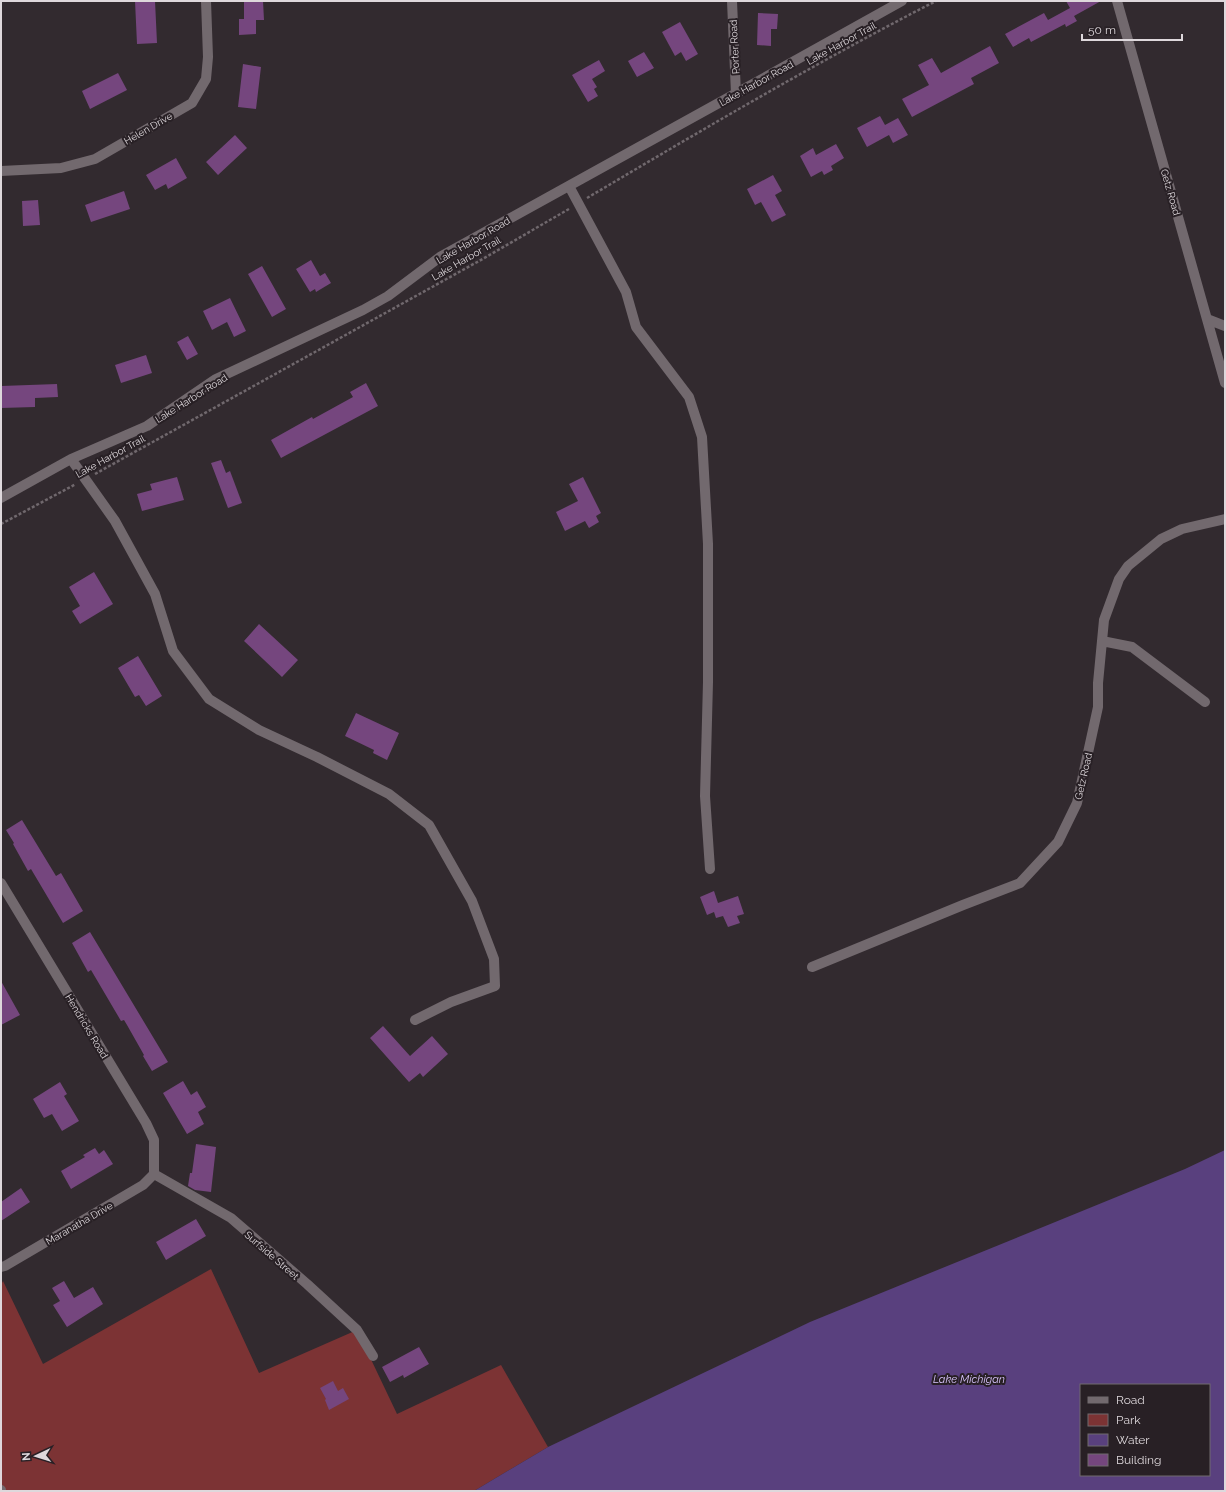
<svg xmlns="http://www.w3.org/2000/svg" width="1226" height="1492" viewBox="0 0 1226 1492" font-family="Raleway,sans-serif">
<rect width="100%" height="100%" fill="#322a2f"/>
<path fill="#7c3334" d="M 211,1269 L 259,1373 L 357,1330 L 397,1414 L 501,1365 L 548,1447 L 474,1491 L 1,1491 L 1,1285 L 3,1281 L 43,1364 Z"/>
<path fill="#59407e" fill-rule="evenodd" d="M 1225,1150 L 1225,1491 L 474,1491 L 548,1447 L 810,1322 L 1185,1169 ZM 1081,1385 L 1209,1385 L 1209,1475 L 1081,1475 Z"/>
<path fill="#75467e" d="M 135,1 L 155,1 L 157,43 L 137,44 Z
M 244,1 L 263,1 L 264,20 L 256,20 L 256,34 L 239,35 L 239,19 L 244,19 Z
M 1066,1 L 1101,1 L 1074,16 L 1077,21 L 1066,27 L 1065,24 L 1031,42 L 1029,38 L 1013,47 L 1005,34 L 1044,13 L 1048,20 L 1070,8 Z
M 758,13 L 778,14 L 777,29 L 771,29 L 771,46 L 757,45 Z
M 680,22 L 698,54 L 686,61 L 681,52 L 675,56 L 662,32 Z
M 990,46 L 999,63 L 971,78 L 974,84 L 912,117 L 902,99 L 929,85 L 918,65 L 932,58 L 941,73 Z
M 644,52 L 654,68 L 637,77 L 628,61 Z
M 599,60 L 605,71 L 592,79 L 597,87 L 594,89 L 598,96 L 588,102 L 572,75 Z
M 243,64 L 261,67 L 256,109 L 238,107 Z
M 118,73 L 127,90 L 90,109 L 82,91 Z
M 880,116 L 885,125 L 898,118 L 908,135 L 893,143 L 889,135 L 867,147 L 857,128 Z
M 235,135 L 247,148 L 218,175 L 206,162 Z
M 836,144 L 844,158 L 831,166 L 833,170 L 824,175 L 822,171 L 811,177 L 800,156 L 813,148 L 816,155 Z
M 176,158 L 187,178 L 168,189 L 166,184 L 155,190 L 146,175 Z
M 773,175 L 782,191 L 775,195 L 786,215 L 772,222 L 761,202 L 755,205 L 747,189 Z
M 124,191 L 130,209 L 91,222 L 85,205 Z
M 38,200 L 40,225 L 23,226 L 22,201 Z
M 311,260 L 320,276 L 325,273 L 331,283 L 316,292 L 315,289 L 310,292 L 296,269 Z
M 262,266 L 286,309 L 272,317 L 248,274 Z
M 230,298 L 246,331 L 234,337 L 227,322 L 212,330 L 203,311 Z
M 188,336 L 198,354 L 187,360 L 177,342 Z
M 146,355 L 152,373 L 121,383 L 115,365 Z
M 366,383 L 378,406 L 281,458 L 271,440 L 312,417 L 313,419 L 353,397 L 350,392 Z
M 57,384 L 58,397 L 35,398 L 35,407 L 1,408 L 1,386 Z
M 221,460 L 226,473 L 230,471 L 242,503 L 228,508 L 211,463 Z
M 177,477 L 184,500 L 142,511 L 137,494 L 152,490 L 150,484 Z
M 583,477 L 601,513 L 596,516 L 599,522 L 589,528 L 585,521 L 565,531 L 556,512 L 578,501 L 569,484 Z
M 94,572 L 113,604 L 80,624 L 72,611 L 80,606 L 69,587 Z
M 259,624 L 298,660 L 282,677 L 244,641 Z
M 138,656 L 162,696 L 146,706 L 139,695 L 135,697 L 118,668 Z
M 356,713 L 399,733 L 387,760 L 373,753 L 374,750 L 345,736 Z
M 22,820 L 56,876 L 61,873 L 83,911 L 63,923 L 31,869 L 28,871 L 13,844 L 14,843 L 6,830 Z
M 714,891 L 718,903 L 738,896 L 744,914 L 737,916 L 740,923 L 728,927 L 723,916 L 716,918 L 714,912 L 707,915 L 700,897 Z
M 90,932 L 168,1062 L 152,1071 L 143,1056 L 144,1055 L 127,1025 L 124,1020 L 121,1021 L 91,970 L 88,972 L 72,943 Z
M 1,981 L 20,1015 L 1,1025 Z
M 383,1026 L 410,1056 L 432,1036 L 448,1054 L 423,1077 L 420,1073 L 409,1082 L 370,1038 Z
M 183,1081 L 191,1095 L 197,1091 L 206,1107 L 198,1112 L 204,1124 L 187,1134 L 163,1093 Z
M 60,1082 L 67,1094 L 64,1096 L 79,1121 L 62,1131 L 52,1114 L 44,1118 L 33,1099 Z
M 196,1144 L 216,1147 L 211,1192 L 195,1190 L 188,1186 L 190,1173 L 192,1173 Z
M 95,1148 L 99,1154 L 104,1150 L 113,1164 L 71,1189 L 61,1171 L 85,1157 L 83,1155 Z
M 21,1188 L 30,1202 L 1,1221 L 1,1202 Z
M 196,1219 L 206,1236 L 166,1260 L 156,1242 Z
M 64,1281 L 74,1298 L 93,1287 L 103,1304 L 67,1327 L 53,1305 L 60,1301 L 52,1288 Z
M 419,1347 L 429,1364 L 404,1378 L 403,1375 L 390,1382 L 382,1367 Z
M 333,1381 L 338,1391 L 343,1388 L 349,1399 L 329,1410 L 325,1400 L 326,1399 L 320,1388 Z"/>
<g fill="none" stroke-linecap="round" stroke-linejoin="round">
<path stroke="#70686d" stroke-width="2.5" stroke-dasharray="3 2" stroke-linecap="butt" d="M 587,198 C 702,130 817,62 936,1
M 95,474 L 479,261 L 569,209
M 1,524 L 76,484"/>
<path stroke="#72696e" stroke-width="10" d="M 732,1 L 736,94
M 1117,1 L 1225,383
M 1,171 L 61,168 L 95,159 L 192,103 L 206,79 L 208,57 L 206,1
M 569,186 L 626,292 L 636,327 L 689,397 L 702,437 L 708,544 L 708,682 L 705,796 L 710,869
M 1207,319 L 1225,326
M 71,459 L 115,521 L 155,594 L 173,651 L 209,699 L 259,730 L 317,757 L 389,794 L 429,825 L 472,901 L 494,959 L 495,986 L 451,1002 L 415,1020
M 1,498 L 71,459 L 147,426 L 216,379 L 363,310 L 388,296 L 440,257 L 744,89 L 902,1
M 1102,641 L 1132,647 L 1205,702
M 1,883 L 146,1123 L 154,1140 L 154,1174
M 812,967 L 963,905 L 1020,883 L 1058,842 L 1077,803 L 1098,707 L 1098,683 L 1104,620 L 1119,579 L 1128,566 L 1161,539 L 1182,529 L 1225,519
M 154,1174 L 231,1218 L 307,1284 L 357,1330 L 373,1356
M 1,1267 L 5,1266 L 143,1185 L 154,1174
M 1,1490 L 1,1491"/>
</g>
<g text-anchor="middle" stroke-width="4" stroke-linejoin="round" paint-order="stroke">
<g font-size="10" fill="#ded8dc" stroke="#282025">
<text transform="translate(841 43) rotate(-29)" y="4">Lake Harbor Trail</text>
<text transform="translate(734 47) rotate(-93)" y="4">Porter Road</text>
<text transform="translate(756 83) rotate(-29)" y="4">Lake Harbor Road</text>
<text transform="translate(148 128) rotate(-30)" y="4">Helen Drive</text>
<text transform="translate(1171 192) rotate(74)" y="4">Getz Road</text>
<text transform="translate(473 240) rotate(-30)" y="4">Lake Harbor Road</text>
<text transform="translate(466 258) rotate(-30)" y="4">Lake Harbor Trail</text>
<text transform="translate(191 398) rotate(-32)" y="4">Lake Harbor Road</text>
<text transform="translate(110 456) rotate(-29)" y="4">Lake Harbor Trail</text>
<text transform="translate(1083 776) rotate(-77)" y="4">Getz Road</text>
<text transform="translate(87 1026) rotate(59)" y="4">Hendricks Road</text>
<text transform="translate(79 1223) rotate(-30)" y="4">Maranatha Drive</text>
<text transform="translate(272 1255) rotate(41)" y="4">Surfside Street</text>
</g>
<g font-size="11" font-style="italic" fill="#d8c4fc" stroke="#282025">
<text x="969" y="1383">Lake Michigan</text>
</g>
</g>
<rect width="1226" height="1492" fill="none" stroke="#ded8dc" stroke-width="4"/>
<rect x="1080" y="1384" width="130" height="92" fill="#282025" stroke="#716a6e"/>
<rect x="1088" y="1397" width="20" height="6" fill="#72696e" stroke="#716a6e"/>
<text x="1116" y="1404" font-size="12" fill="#ded8dc">Road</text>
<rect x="1088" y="1414" width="20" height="12" fill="#7c3334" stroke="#716a6e"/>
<text x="1116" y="1424" font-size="12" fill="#ded8dc">Park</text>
<rect x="1088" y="1434" width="20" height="12" fill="#59407e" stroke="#716a6e"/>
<text x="1116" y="1444" font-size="12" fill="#ded8dc">Water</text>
<rect x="1088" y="1454" width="20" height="12" fill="#75467e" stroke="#716a6e"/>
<text x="1116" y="1464" font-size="12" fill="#ded8dc">Building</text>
<g transform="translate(36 1456) rotate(266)" stroke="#282025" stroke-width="3" paint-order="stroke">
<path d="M0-3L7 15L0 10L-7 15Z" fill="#ded8dc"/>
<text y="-6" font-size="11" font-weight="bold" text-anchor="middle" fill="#ded8dc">N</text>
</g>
<path d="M1082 34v6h100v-6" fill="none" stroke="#ded8dc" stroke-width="2"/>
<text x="1088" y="34" font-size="12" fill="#ded8dc" stroke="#282025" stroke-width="3" paint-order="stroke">50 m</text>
</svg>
